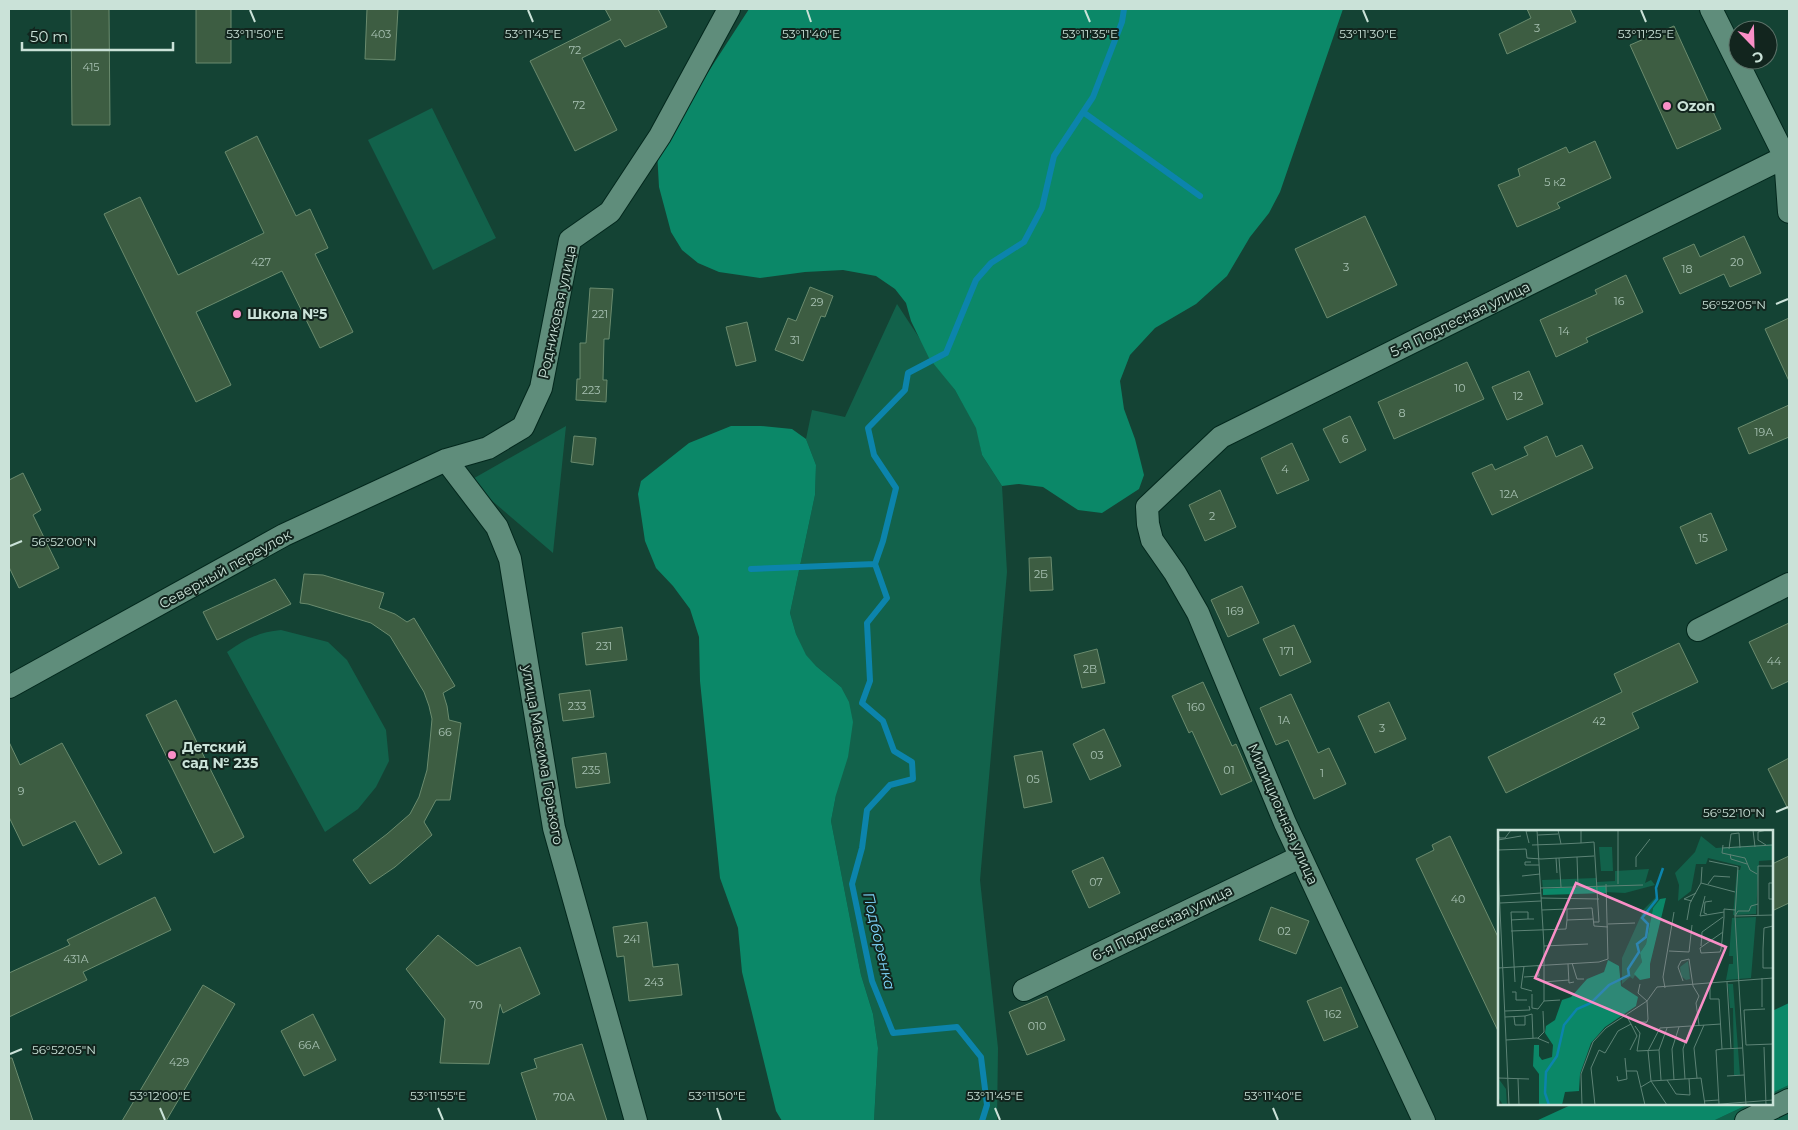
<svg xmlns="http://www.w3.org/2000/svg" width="1798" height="1130" viewBox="0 0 1798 1130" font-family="Montserrat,sans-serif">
<rect width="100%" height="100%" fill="#144334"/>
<path fill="#12624b" d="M 432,108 L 496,238 L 433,270 L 368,140 Z
M 897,304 L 945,377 L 955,390 L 977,428 L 982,455 L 1002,486 L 1007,572 L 980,880 L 998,1048 L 997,1121 L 874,1121 L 878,1048 L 873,1014 L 861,975 L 831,821 L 836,795 L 841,687 L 816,666 L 805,655 L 796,634 L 790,613 L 815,495 L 816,465 L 806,439 L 812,410 L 845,417 Z
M 566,426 L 553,553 L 469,481 Z
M 281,630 L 328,642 L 347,660 L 386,730 L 389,761 L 376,787 L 358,809 L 325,832 L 227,652 C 246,639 259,632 281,630 Z
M 1789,1085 L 1789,1121 L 1713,1121 L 1749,1104 L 1772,1104 L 1772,1093 Z"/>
<path fill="#0b8868" d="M 749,9 L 1343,9 L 1280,192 L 1269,213 L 1250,237 L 1227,276 L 1196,304 L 1155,328 L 1130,355 L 1120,381 L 1124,409 L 1135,439 L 1144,475 L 1139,489 L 1102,513 L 1078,510 L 1043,487 L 1019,484 L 1002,486 L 982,455 L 976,428 L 955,390 L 929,358 L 911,321 L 906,303 L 895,289 L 876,276 L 843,270 L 805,272 L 760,278 L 719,272 L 698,263 L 682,250 L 671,232 L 659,187 L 657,151 Z
M 731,426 L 761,426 L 792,429 L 806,439 L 816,465 L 815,495 L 790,613 L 796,634 L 806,655 L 816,666 L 841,687 L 849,702 L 853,722 L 848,757 L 836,795 L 831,821 L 861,975 L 873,1014 L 878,1048 L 874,1121 L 782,1121 L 776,1111 L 742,972 L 738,928 L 720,878 L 700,681 L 699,637 L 690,609 L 673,586 L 656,568 L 645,541 L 638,494 L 641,481 L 689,443 Z
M 1789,1003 L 1789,1085 L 1772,1093 L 1772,1011 Z
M 1573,1104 L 1749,1104 L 1713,1121 L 1536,1121 Z"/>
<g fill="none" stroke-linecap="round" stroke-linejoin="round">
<path stroke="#0c84ac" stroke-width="6" d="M 1083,112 L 1200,196
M 751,569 L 875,564
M 982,1121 L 987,1105 L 981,1057 L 957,1027 L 893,1033 L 872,981 L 852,884 L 862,848 L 867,810 L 890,785 L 913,779 L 912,762 L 894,751 L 883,721 L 862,703 L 870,681 L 867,623 L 887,598 L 875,564 L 883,541 L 896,488 L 874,455 L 868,428 L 905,390 L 908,373 L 946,353 L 976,280 L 991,263 L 1024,242 L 1042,208 L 1054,156 L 1093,97 L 1122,22 L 1124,9"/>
</g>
<path fill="#3d5d42" stroke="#6a8b6e" d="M 71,9 L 109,9 L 110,125 L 72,125 Z
M 196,9 L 231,9 L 231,63 L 196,63 Z
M 367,9 L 398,9 L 395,60 L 365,59 Z
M 605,9 L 658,9 L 667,27 L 625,47 L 620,39 L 582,58 L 617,130 L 575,151 L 530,61 L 611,20 Z
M 1527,9 L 1570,9 L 1576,22 L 1507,54 L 1499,34 L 1531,18 Z
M 1674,26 L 1721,129 L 1677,149 L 1630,45 Z
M 257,136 L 296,216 L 310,209 L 328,248 L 315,254 L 353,332 L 320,348 L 282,271 L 196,312 L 231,385 L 196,402 L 104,214 L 140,197 L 178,275 L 264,233 L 225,152 Z
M 1595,141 L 1611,178 L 1557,203 L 1560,208 L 1517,227 L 1498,185 L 1520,176 L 1518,169 L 1566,147 L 1569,153 Z
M 1365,216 L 1397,285 L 1327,318 L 1295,249 Z
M 1744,236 L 1761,273 L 1730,287 L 1724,274 L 1680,294 L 1663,258 L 1694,244 L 1700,257 Z
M 1626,275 L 1643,312 L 1586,338 L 1588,342 L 1556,357 L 1540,320 L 1597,294 L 1595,290 Z
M 810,287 L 833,296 L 825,317 L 821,316 L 803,361 L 775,350 L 788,318 L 796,321 Z
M 590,288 L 613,289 L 609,339 L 604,339 L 603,380 L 607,380 L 606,402 L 576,400 L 577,379 L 580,379 L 580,343 L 586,343 Z
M 1789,318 L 1789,381 L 1765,329 Z
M 747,322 L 756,361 L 736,366 L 726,327 Z
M 1467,362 L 1484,399 L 1394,439 L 1378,402 Z
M 1529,371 L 1543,404 L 1507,420 L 1492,387 Z
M 1789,405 L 1789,437 L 1749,454 L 1738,428 Z
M 1350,416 L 1366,450 L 1340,463 L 1323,429 Z
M 574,436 L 596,438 L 593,465 L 571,462 Z
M 1547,436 L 1556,457 L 1582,445 L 1593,468 L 1492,515 L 1472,473 L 1492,464 L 1495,470 L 1528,455 L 1524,447 Z
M 1292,443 L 1309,480 L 1277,494 L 1261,458 Z
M 23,473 L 41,510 L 33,515 L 59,568 L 19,588 L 9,567 L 9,480 Z
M 1220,490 L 1236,527 L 1205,541 L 1189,505 Z
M 1711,513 L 1727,550 L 1696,564 L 1680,527 Z
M 1051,557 L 1053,590 L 1030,591 L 1029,558 Z
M 304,574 L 323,575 L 384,593 L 379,608 L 395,614 L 407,622 L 414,618 L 455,686 L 443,693 L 447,706 L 449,720 L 461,723 L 450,800 L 436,800 L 424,822 L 432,835 L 395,867 L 370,884 L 353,860 L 387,834 L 410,814 L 419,797 L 427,770 L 430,741 L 432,719 L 429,706 L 424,692 L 390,636 L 371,623 L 308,604 L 300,603 Z
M 275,579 L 291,604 L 217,640 L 203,612 Z
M 1242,586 L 1259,623 L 1228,637 L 1211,600 Z
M 1789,623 L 1789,681 L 1772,689 L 1749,642 Z
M 1294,625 L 1311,662 L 1280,676 L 1263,639 Z
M 622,627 L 627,660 L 586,665 L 582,633 Z
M 1679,643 L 1698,682 L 1632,713 L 1639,728 L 1506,793 L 1488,757 L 1622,692 L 1614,674 Z
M 1097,649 L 1105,683 L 1082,688 L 1074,655 Z
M 1203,682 L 1232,746 L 1236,744 L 1252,781 L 1221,795 L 1192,731 L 1189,733 L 1172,696 Z
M 590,690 L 594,717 L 563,721 L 559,694 Z
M 1291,694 L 1318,753 L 1329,748 L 1346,784 L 1314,799 L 1288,740 L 1276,745 L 1260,708 Z
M 176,700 L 244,837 L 214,853 L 146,715 Z
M 1389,702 L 1406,739 L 1375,753 L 1358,716 Z
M 1104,729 L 1121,766 L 1090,780 L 1073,744 Z
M 9,742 L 20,765 L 62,743 L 122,853 L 99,865 L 75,821 L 23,846 L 9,817 Z
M 1042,751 L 1052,802 L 1024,808 L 1014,756 Z
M 606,753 L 610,783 L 576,788 L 572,758 Z
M 1789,758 L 1789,811 L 1768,769 Z
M 1450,836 L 1499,939 L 1499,1033 L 1416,859 L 1434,850 L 1432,845 Z
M 1789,856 L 1789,903 L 1772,911 L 1772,864 Z
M 1103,857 L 1120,893 L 1089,908 L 1072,871 Z
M 155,897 L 171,930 L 83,972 L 87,980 L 9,1017 L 9,973 L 70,945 L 67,940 Z
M 1271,907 L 1309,921 L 1296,954 L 1259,940 Z
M 647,922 L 653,967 L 678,964 L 682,995 L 629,1001 L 624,956 L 617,957 L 613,927 Z
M 438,935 L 477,966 L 520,947 L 540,994 L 503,1013 L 500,1004 L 489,1064 L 440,1063 L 445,1019 L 406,969 Z
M 203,985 L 235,1004 L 166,1121 L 122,1121 Z
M 1341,987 L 1358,1027 L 1324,1041 L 1307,1001 Z
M 1047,996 L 1065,1040 L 1027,1055 L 1009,1012 Z
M 313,1014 L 336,1060 L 304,1076 L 281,1031 Z
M 582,1044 L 607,1121 L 537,1121 L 521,1073 L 537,1068 L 534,1059 Z
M 9,1058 L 12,1058 L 33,1121 L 9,1121 Z"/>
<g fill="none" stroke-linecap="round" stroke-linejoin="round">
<g stroke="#03281d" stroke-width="24">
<path id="minor" d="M 1711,9 L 1785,157 L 1789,212
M 446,460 L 497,527 L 510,559 L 554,828 L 636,1121
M 1698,630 L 1789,584
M 9,687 L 284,535 L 446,460 L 488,448 L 523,427 L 541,388 L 570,240 L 610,212 L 660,136 L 729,9
M 1024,990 L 1300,857
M 1424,1121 L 1285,823 L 1198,613 L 1175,573 L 1152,540 L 1148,524 L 1147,507 L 1221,437 L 1789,155
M 1746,1121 L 1789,1100"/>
</g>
<use href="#minor" stroke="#5f8d7b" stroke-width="22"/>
</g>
<path fill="none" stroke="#cae2d8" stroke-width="2" d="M 250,10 L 255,22M 528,10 L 533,22M 807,10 L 811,22M 1085,10 L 1090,22M 1363,10 L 1368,22M 1641,10 L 1646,22M 1776,304 L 1788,299M 10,546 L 22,541M 1776,812 L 1788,807M 10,1054 L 22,1049M 160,1108 L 165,1120M 438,1108 L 443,1120M 717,1108 L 721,1120M 995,1108 L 1000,1120M 1273,1108 L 1278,1120"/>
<g fill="#fa8fc7" stroke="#12251e" stroke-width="2">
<circle cx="1667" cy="106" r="5"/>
<circle cx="237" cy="314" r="5"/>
<circle cx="172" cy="755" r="5"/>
</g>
<g text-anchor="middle" stroke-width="4" stroke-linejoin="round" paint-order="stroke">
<g font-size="11" fill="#a7c1b2">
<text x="1537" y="32">3</text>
<text x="381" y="38">403</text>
<text x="575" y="54">72</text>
<text x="91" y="71">415</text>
<text x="579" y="109">72</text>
<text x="1555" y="186">5 к2</text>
<text x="261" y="266">427</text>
<text x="1737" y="266">20</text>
<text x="1346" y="271">3</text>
<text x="1687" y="273">18</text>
<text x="1619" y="305">16</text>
<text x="817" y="306">29</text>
<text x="600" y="318">221</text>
<text x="1564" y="335">14</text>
<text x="795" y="344">31</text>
<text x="1460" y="392">10</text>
<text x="591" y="394">223</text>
<text x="1518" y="400">12</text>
<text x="1402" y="417">8</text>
<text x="1764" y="436">19А</text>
<text x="1345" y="443">6</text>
<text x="1285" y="473">4</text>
<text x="1509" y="498">12А</text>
<text x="1212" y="520">2</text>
<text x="1703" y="542">15</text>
<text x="1041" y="578">2Б</text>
<text x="1235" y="615">169</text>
<text x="604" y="650">231</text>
<text x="1287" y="655">171</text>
<text x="1774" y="665">44</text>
<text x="1090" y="673">2В</text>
<text x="577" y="710">233</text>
<text x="1196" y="711">160</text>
<text x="1284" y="724">1А</text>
<text x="1599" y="725">42</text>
<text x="1382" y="732">3</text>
<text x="445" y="736">66</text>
<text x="1097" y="759">03</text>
<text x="591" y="774">235</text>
<text x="1229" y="774">01</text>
<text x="1322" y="777">1</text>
<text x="1033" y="783">05</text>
<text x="21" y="795">9</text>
<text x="1096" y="886">07</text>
<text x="1458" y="903">40</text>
<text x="1284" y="935">02</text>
<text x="632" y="943">241</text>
<text x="76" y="963">431А</text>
<text x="654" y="986">243</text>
<text x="476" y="1009">70</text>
<text x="1333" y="1018">162</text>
<text x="1037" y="1030">010</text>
<text x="309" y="1049">66А</text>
<text x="179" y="1066">429</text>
<text x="564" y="1101">70А</text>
</g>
<g font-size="14" font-weight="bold" fill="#cae2d8" stroke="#12251e" text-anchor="start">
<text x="1677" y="111">Ozon</text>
<text x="247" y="319">Школа №5</text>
<text x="182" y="752">Детский<tspan x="182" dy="16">сад № 235</tspan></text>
</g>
<g font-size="14" fill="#cae2d8" stroke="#12251e">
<text transform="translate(557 312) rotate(-78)" y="5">Родниковая улица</text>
<text transform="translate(1460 319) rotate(-26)" y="5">5-я Подлесная улица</text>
<text transform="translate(225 569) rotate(-29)" y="5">Северный переулок</text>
<text transform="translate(543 755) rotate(80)" y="5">улица Максима Горького</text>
<text transform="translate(1283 814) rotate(66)" y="5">Милиционная улица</text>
<text transform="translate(1162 923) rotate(-26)" y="5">6-я Подлесная улица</text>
</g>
<g font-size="15" font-style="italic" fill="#7fd7fe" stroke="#12251e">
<text transform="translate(879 941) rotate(77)" y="5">Подборенка</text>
</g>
</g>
<g transform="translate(1498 830)">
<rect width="275" height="275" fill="#144334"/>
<path d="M 203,6 L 218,18 L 275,14 L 275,30 L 261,31 L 258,84 L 235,85 L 239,40 L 242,40 L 243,36 L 210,28 L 208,34 L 198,34 L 193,61 L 180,71 L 181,55 L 177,43 L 197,22 ZM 101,17 L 114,17 L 115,41 L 103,41 ZM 151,39 L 147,53 L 153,50 L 157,55 L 127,63 L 45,59 L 44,50 L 98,48 L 99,52 L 117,51 L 117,41 ZM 158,67 L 161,70 L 155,78 L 148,114 L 142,123 L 144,132 L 135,149 L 132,147 L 124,154 L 124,128 L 146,79 ZM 258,87 L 253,148 L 228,150 L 231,134 L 235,134 L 235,126 L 231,126 L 234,88 ZM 190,131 L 192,149 L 188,150 L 183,146 L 182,137 ZM 230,154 L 235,154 L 242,245 L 236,245 L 235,178 L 232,178 ZM 0,248 L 8,259 L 9,275 L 5,275 L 0,267 Z" fill="#12624b"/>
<path d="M 108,56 L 108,63 L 45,65 L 45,59 ZM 168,68 L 152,134 L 152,148 L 142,150 L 136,144 L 144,132 L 142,123 L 148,114 L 155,78 L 162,69 ZM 110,130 L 121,136 L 123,156 L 140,167 L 138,176 L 107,197 L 93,213 L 82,244 L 81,261 L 67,262 L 64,275 L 41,275 L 41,244 L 35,236 L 36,215 L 41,215 L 41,226 L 44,230 L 54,227 L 55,215 L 47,203 L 48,196 L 57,190 L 64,170 L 73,167 L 89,149 L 106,142 Z" fill="#0b8868"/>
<path fill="none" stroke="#0c84ac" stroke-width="2.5" d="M 51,275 L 47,263 L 48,242 L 59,226 L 66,195 L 79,179 L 93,173 L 111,155 L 131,145 L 130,139 L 141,122 L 139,114 L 148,107 L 150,94 L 144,88 L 159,69 L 158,58 L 165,38"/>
<path fill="none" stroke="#5d8376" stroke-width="1" d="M 83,0 L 83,13 L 96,12 L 101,92 L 95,92M 120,0 L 120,54M 255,0 L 257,17M 0,1 L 1,8 L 7,8 L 13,0M 40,5 L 60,4M 0,10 L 23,6M 31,13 L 28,1 L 39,1M 63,14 L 83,13M 34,15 L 63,14 L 60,0M 225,15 L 224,23 L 247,28 L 252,40 L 259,44M 268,15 L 260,10 L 260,2 L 269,0M 224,18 L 275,15M 231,19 L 233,4 L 241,3 L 242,18M 0,20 L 28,19 L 29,28 L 43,29 L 96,26M 232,24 L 233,29 L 249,34M 79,27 L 80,56M 58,28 L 59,43M 61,28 L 63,57M 211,31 L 240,37 L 237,86 L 248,275M 33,32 L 27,32 L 27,35 L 41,35M 0,36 L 11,275M 138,37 L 138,27 L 152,9M 24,46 L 42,44M 203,53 L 204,37M 275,53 L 271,53 L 271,69 L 275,69M 210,54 L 216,46 L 232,47M 42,58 L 145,55M 1,66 L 43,63M 207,66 L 202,86 L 226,82M 43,68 L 101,69M 194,71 L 186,69 L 198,63M 2,73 L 43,71M 69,79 L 69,90 L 95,89M 44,80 L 94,78 L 96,96 L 110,97M 209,84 L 206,83 L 207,72 L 214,71M 237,86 L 275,85M 237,86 L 240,81 L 251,81 L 253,76 L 260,74M 260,86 L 260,36 L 275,36M 13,90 L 30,89M 189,90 L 192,73 L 203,53 L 237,62M 110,94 L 137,93M 275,96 L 266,98 L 265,119 L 265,138 L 275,138M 13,101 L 68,99 L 69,90M 225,102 L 202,118 L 203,123 L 222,122 L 223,119 L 224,111 L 226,87 L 226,79 L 237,80M 46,116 L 90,114M 203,116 L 204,102 L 225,87M 171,121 L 191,122 L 194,95M 74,133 L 79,149 L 86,149M 70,134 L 71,153 L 76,152M 26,136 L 23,158 L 34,161M 0,138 L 101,132 L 110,129 L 108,54M 26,147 L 41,146 L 40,135M 264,148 L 264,177M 185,151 L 180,137 L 183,131 L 191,129 L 195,156 L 201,166 L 198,173 L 201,195M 17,152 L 13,82 L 30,82 L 30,89 L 36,89M 45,152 L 71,150M 229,152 L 233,219M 142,154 L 140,163 L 149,171 L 150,189 L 149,192 L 147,193 L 141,192 L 149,192M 212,154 L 212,169 L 221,169 L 224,219 L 244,218M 167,158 L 165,147 L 176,82M 14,162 L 18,162 L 18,170 L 29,170M 34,164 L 34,178 L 40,179 L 46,171 L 46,116 L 39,0M 46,171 L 62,170M 7,181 L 32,180 L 31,176M 27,186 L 34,184 L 35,208M 7,187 L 27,186 L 27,195 L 17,195 L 16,187M 137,196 L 142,203 L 139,221 L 161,220M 40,208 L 46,202 L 45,181M 8,210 L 39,208 L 51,213M 248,215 L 246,180 L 267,179M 248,215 L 275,214M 266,217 L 268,275M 132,220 L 139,206 L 133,194M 128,241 L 139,241 L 147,275M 119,246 L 120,251 L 129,249 L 127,228M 229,246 L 246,245M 0,248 L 31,249M 199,248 L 196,218 L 206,195M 20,249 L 21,275M 187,249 L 185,219 L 193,196M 163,250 L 161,220 L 169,198M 169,250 L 178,264 L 192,265 L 191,249M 176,250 L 174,219 L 181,197M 143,257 L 153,251 L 169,275M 206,271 L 221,270M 221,274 L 218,220 L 224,219M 84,275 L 83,244 L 95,212 L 108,198 L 149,171 L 159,157 L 275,148M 97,275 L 93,238 L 101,220 L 107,223 L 120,201 L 133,194 L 128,185M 207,275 L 203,248 L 153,251 L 150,221 L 162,198 L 223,194M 210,275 L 275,270"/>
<path fill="#fa8fc7" fill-opacity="0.15" stroke="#fa8fc7" stroke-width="2.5" d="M 78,53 L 228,117 L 188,212 L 37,148 Z"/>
<rect width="275" height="275" fill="none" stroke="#cae2d8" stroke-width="2.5"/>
</g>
<g font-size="12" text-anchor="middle" fill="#cae2d8" stroke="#12251e" stroke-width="4" stroke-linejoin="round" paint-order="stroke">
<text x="255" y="38">53°11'50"E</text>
<text x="533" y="38">53°11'45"E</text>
<text x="811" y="38">53°11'40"E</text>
<text x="1090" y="38">53°11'35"E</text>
<text x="1368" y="38">53°11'30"E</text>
<text x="1646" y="38">53°11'25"E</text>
<text x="1734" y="309">56°52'05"N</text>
<text x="64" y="546">56°52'00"N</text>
<text x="1734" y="817">56°52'10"N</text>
<text x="64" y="1054">56°52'05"N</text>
<text x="160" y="1100">53°12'00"E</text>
<text x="438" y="1100">53°11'55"E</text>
<text x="717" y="1100">53°11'50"E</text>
<text x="995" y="1100">53°11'45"E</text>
<text x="1273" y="1100">53°11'40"E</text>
</g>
<rect width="1798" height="1130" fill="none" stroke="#cae2d8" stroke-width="20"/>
<g transform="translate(1753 45) rotate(157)"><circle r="24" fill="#12251e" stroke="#5c7168"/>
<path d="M0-4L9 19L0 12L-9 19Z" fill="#fa8fc7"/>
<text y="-8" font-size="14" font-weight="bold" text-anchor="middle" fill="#cae2d8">С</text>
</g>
<path d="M22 42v8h151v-8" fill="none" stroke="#cae2d8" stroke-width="2.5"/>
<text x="30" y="42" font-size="15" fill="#cae2d8" stroke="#12251e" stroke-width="4" paint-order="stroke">50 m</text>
</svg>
